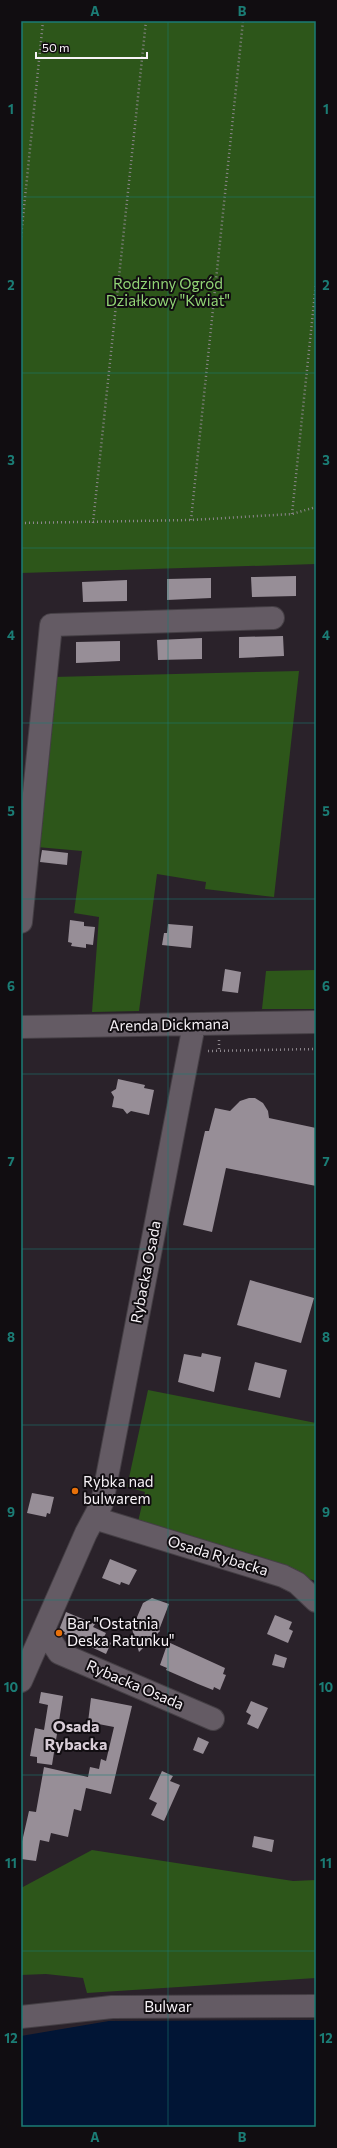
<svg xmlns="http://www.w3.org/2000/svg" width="337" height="2148" viewBox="0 0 337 2148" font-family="Commissioner,sans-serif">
<rect width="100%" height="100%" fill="#2a222a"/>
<path fill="#2d561a" d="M 21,21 L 316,21 L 316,564 L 21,573 Z
M 299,671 L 274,897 L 205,889 L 206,882 L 157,874 L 139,1011 L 92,1012 L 99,917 L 74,913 L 82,851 L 37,847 L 53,677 Z
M 316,970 L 316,1009 L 262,1009 L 266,971 Z
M 148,1390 L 316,1423 L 316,1581 L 137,1526 L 145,1492 L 127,1487 Z
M 92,1850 L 293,1881 L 316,1880 L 316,1978 L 87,1993 L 83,1978 L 46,1974 L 21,1975 L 21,1888 Z"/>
<path fill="#011535" d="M 316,2020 L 316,2127 L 21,2127 L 21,2036 L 109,2021 Z"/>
<path fill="#978e97" d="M 296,576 L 296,596 L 252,597 L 251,577 Z
M 211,578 L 211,598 L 167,600 L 167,579 Z
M 127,580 L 127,601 L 83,602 L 82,582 Z
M 283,636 L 284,656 L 239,658 L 239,637 Z
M 202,638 L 202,659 L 158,660 L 157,640 Z
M 120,641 L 120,661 L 76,663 L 76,642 Z
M 42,850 L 68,853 L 67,865 L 40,862 Z
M 70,920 L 84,922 L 84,926 L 95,927 L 93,945 L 86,944 L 86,948 L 71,946 L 72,943 L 68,942 Z
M 168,924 L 193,926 L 191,948 L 162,945 L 164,933 L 167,933 Z
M 225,969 L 241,972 L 238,993 L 222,991 Z
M 118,1079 L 145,1085 L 144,1088 L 154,1090 L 149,1115 L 131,1111 L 127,1114 L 123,1109 L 112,1107 L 114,1097 L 111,1092 L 116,1089 Z
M 249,1098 L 255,1098 L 263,1103 L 268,1111 L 269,1118 L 316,1128 L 316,1186 L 226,1168 L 212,1232 L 183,1225 L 205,1131 L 209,1131 L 215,1108 L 230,1111 L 240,1101 Z
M 250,1280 L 314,1298 L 301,1343 L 237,1325 Z
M 202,1353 L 221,1357 L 214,1392 L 178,1382 L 184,1354 L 201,1357 Z
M 255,1362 L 287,1370 L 280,1398 L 248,1390 Z
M 32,1493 L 54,1497 L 50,1514 L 47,1513 L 46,1517 L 27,1513 Z
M 110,1559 L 137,1570 L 129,1585 L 121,1582 L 120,1585 L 102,1578 Z
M 152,1598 L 169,1604 L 159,1630 L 160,1631 L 139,1652 L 132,1629 L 143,1603 Z
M 66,1612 L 95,1624 L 93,1627 L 106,1633 L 103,1639 L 111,1643 L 106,1654 L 64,1634 L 65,1632 L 59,1630 Z
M 275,1615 L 292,1622 L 289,1629 L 293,1631 L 288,1643 L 267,1634 Z
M 168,1642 L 225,1668 L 223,1674 L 226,1675 L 220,1690 L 214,1687 L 213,1690 L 198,1684 L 166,1670 L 167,1668 L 160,1665 Z
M 275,1654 L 287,1658 L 284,1668 L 272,1665 Z
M 41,1692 L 63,1696 L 52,1765 L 37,1763 L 37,1757 L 30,1756 L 35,1728 L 44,1730 L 48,1705 L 39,1703 Z
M 91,1698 L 132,1706 L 111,1794 L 86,1788 L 81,1811 L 74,1809 L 68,1837 L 51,1833 L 49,1842 L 40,1840 L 36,1861 L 21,1859 L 21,1846 L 29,1811 L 36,1812 L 44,1767 L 88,1777 L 90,1767 L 99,1769 L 101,1759 L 106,1761 L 114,1727 L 88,1722 Z
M 251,1701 L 268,1708 L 258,1729 L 247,1724 L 251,1715 L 246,1712 Z
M 198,1737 L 209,1742 L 203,1754 L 193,1750 Z
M 162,1771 L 173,1776 L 170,1781 L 180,1785 L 164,1821 L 151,1815 L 157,1803 L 149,1799 Z
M 254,1836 L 274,1840 L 272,1852 L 252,1847 Z"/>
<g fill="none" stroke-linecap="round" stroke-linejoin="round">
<g stroke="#453f45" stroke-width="24">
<path id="minor" d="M 21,922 L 51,625 L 273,618
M 21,1027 L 316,1022
M 94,1518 L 283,1576 L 297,1583 L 316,1601
M 44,1630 L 59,1653 L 213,1719
M 21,1681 L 86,1533 L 102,1503 L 194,1025
M 21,2017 L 112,2007 L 316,2006"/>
</g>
<path stroke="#8d878d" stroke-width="2.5" stroke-dasharray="1 3" stroke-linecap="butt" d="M 21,237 L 43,21
M 292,514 L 316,283
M 191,520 L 243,21
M 21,523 L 191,520 L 292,514 L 316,507
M 93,523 L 146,21
M 219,1040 L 219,1050
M 208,1051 L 316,1049"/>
<use href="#minor" stroke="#645b64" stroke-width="22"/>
</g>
<path fill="none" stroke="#1b7c75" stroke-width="1" stroke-opacity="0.55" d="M 168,21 L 168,2127M 21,197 L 316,197M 21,373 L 316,373M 21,548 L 316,548M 21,723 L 316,723M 21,899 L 316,899M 21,1074 L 316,1074M 21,1249 L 316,1249M 21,1425 L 316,1425M 21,1600 L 316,1600M 21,1775 L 316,1775M 21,1951 L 316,1951"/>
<g fill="#e8710a" stroke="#110d11" stroke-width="1.5">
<circle cx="75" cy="1491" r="4"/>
<circle cx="59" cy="1633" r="4"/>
</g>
<g text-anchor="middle" stroke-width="4" stroke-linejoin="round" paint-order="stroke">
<g font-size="15" fill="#92d576" stroke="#110d11">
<text x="168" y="289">Rodzinny Ogród<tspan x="168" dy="17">Działkowy "Kwiat"</tspan></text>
</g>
<g font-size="15" fill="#f8f3f8" stroke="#110d11">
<text transform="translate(169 1025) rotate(-1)" y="5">Arenda Dickmana</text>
<text transform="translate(146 1272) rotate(-79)" y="5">Rybacka Osada</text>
<text transform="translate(218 1556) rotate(17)" y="5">Osada Rybacka</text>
<text transform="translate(135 1685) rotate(23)" y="5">Rybacka Osada</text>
<text x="168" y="2012">Bulwar</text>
</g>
<g font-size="15" fill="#f8f3f8" stroke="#110d11" text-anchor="start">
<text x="83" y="1487">Rybka nad<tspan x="83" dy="17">bulwarem</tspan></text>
<text x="67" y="1629">Bar "Ostatnia<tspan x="67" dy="17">Deska Ratunku"</tspan></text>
</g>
<g font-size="16" font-weight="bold" fill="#d8cdd7" stroke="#110d11">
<text x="76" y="1732">Osada<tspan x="76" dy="18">Rybacka</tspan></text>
</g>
</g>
<rect width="337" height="2148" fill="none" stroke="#110d11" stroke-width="44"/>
<path d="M36 52v6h111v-6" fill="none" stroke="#f8f3f8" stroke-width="2"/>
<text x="42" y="52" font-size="12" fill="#f8f3f8" stroke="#110d11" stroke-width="3" paint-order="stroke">50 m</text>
<rect x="22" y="22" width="293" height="2104" fill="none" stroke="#1b7c75" stroke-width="1.5"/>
<g font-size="13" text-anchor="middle" font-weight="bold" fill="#1b7c75">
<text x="95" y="16">A</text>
<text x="242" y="16">B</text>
<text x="11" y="114">1</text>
<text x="326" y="114">1</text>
<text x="11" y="290">2</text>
<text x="326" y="290">2</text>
<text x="11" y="465">3</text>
<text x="326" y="465">3</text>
<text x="11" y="640">4</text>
<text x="326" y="640">4</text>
<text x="11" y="816">5</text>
<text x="326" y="816">5</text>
<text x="11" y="991">6</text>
<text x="326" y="991">6</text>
<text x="11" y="1166">7</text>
<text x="326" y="1166">7</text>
<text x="11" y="1342">8</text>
<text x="326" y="1342">8</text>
<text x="11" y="1517">9</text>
<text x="326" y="1517">9</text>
<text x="11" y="1692">10</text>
<text x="326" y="1692">10</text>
<text x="11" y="1868">11</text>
<text x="326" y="1868">11</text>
<text x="11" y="2043">12</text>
<text x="326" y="2043">12</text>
<text x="95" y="2142">A</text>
<text x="242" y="2142">B</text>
</g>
</svg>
